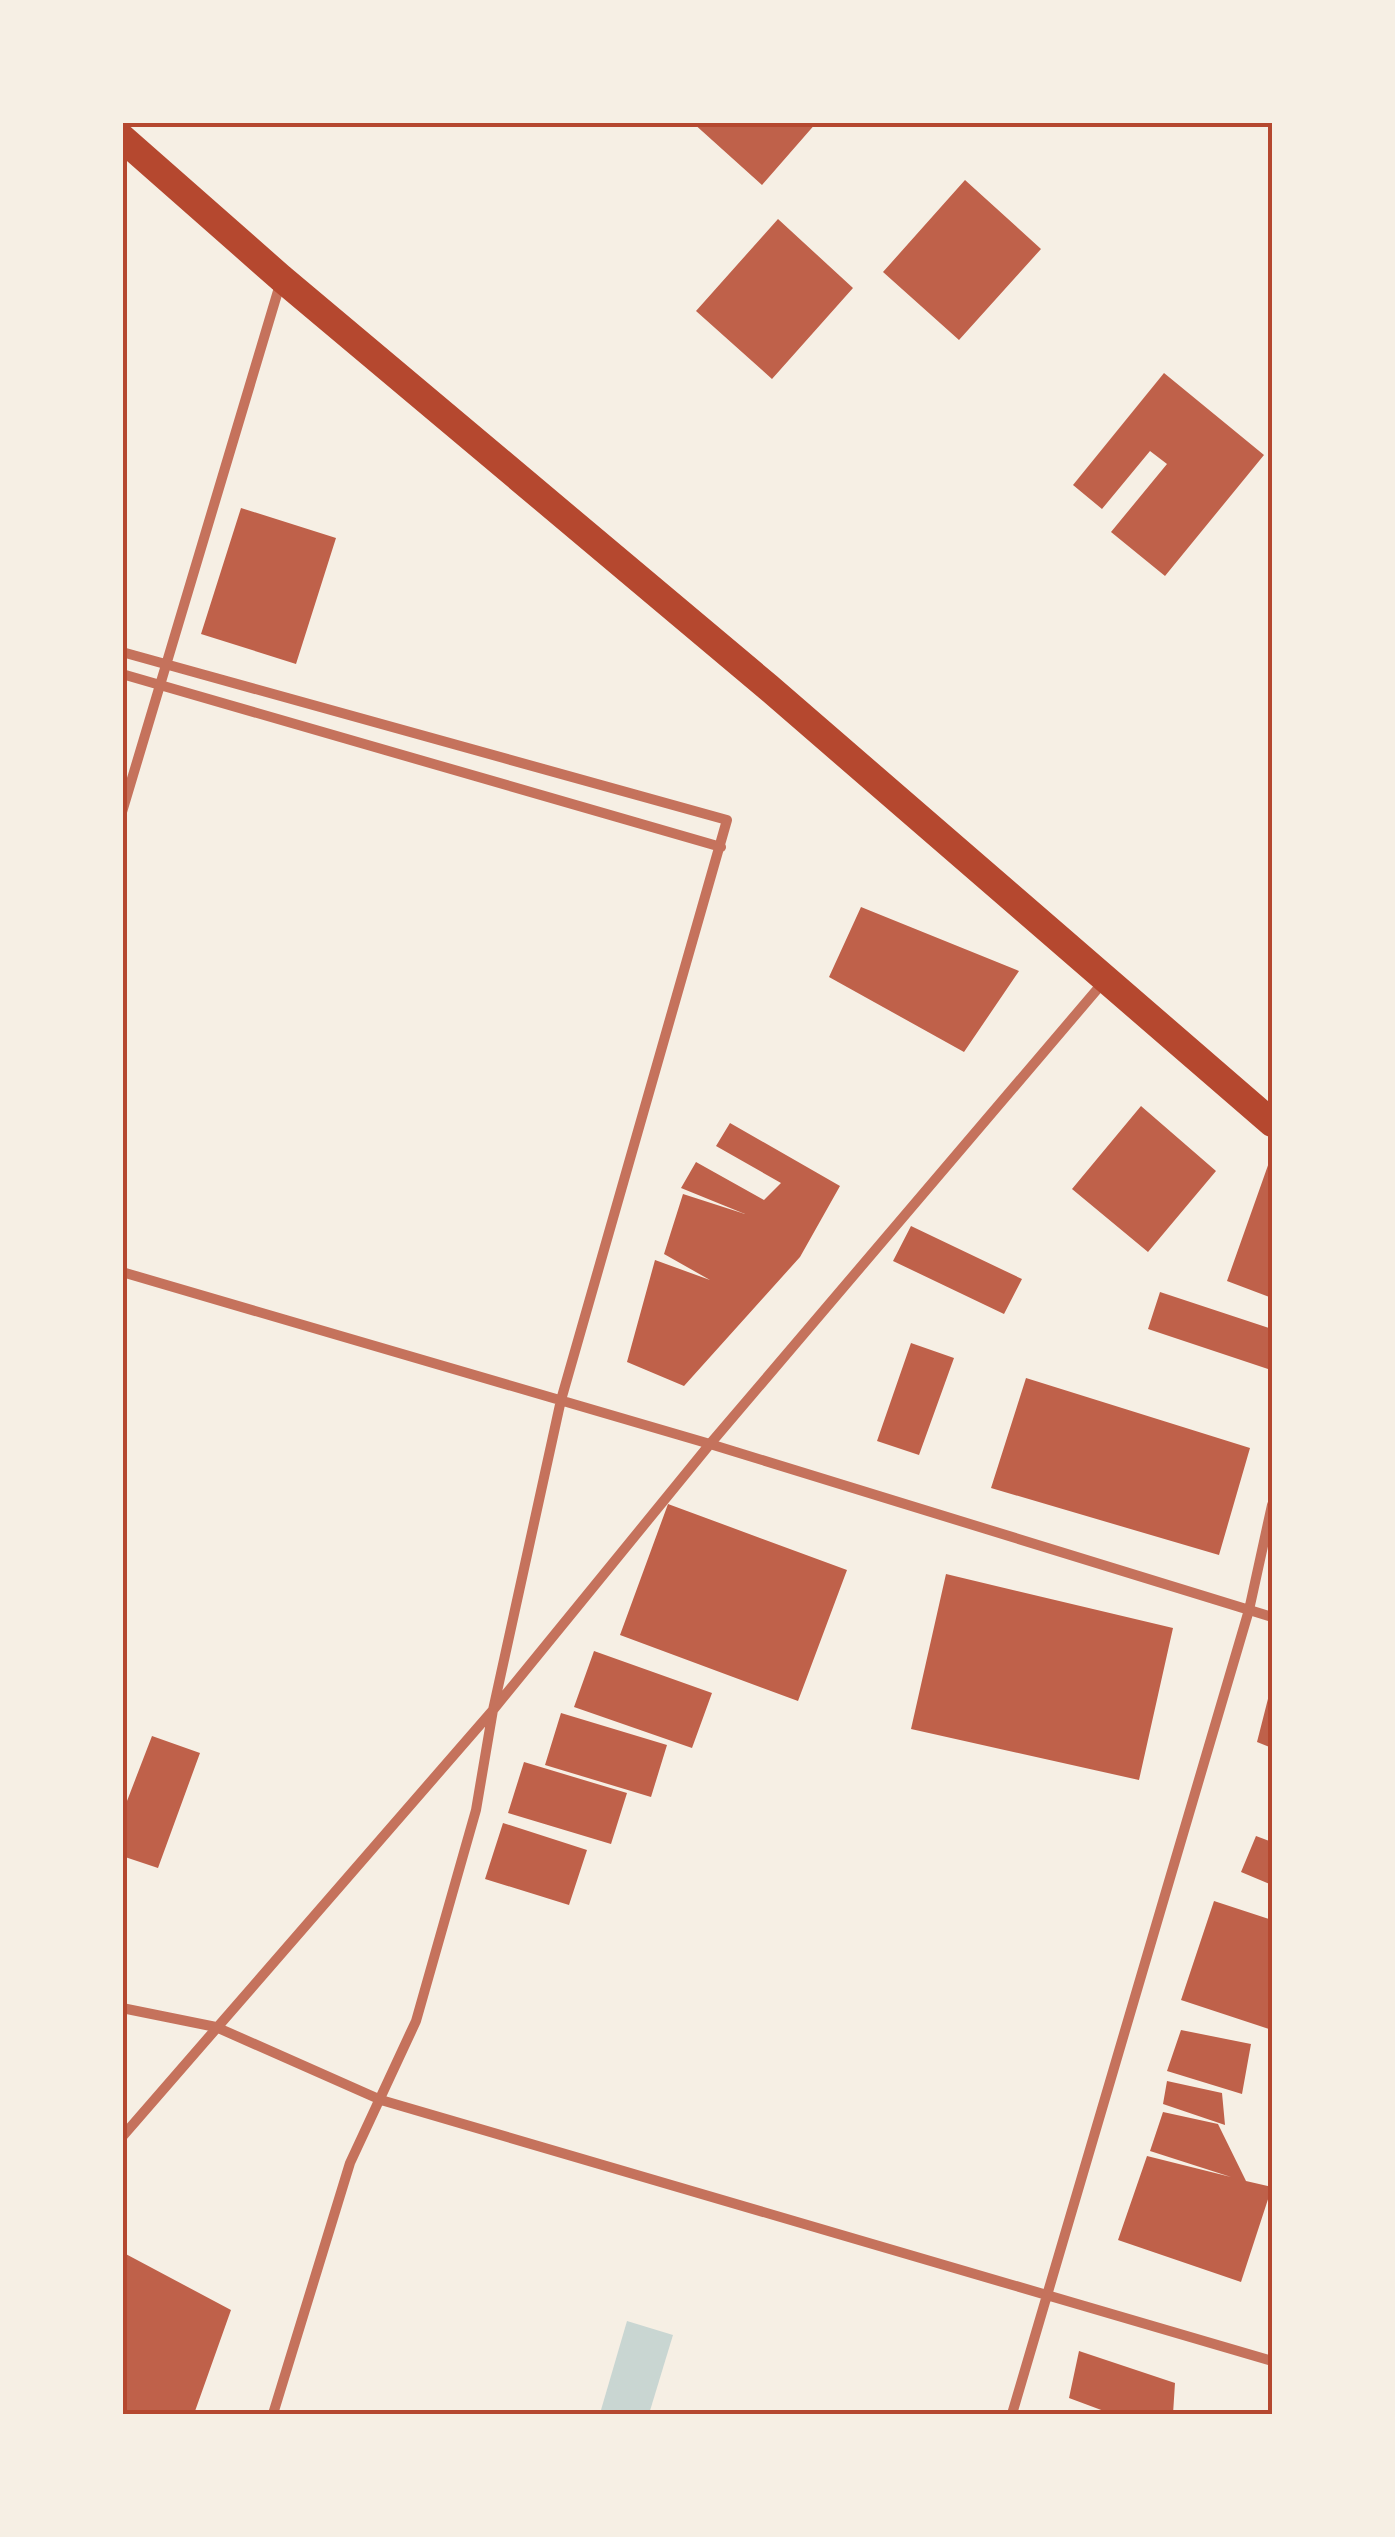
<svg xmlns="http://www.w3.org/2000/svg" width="1395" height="2537" viewBox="0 0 1395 2537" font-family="Quicksand,sans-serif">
<rect width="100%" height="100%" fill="#f6efe4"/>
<path fill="#c9d6d2" d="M 627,2321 L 673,2335 L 649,2414 L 615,2414 L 601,2410 Z"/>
<path fill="#bf614a" d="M 692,122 L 817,122 L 762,185 Z
M 965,180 L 1041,249 L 959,340 L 883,272 Z
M 778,219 L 853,288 L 772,379 L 696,311 Z
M 1164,373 L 1264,455 L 1165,576 L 1111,532 L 1167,464 L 1150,451 L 1102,509 L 1073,485 Z
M 241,508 L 336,538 L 296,664 L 201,634 Z
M 861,907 L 1019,971 L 964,1052 L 829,977 Z
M 1141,1106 L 1216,1171 L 1148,1252 L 1072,1189 Z
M 730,1123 L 840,1186 L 800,1257 L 684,1386 L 627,1362 L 655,1260 L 710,1280 L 664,1254 L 683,1194 L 745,1214 L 681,1188 L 696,1162 L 764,1200 L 781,1183 L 716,1146 Z
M 1272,1154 L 1272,1298 L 1227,1281 Z
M 911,1226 L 1022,1279 L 1004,1314 L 893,1261 Z
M 1160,1292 L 1272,1329 L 1271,1370 L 1148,1329 Z
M 911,1343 L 954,1358 L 919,1455 L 877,1441 Z
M 1026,1378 L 1250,1448 L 1219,1555 L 991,1488 Z
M 668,1504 L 847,1570 L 798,1701 L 620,1635 Z
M 946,1574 L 1173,1628 L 1139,1780 L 911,1729 Z
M 594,1651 L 712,1693 L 692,1748 L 574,1707 Z
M 1271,1687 L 1272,1687 L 1272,1748 L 1257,1742 Z
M 561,1713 L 667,1745 L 651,1797 L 545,1765 Z
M 152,1736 L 200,1753 L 158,1868 L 122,1856 L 122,1814 Z
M 524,1762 L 627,1793 L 611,1844 L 508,1813 Z
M 503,1823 L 587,1850 L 569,1905 L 485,1879 Z
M 1256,1836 L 1272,1842 L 1272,1885 L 1241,1872 Z
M 1214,1901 L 1272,1920 L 1272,2030 L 1181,2000 Z
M 1181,2030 L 1251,2044 L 1242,2094 L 1167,2071 Z
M 1167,2081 L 1222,2093 L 1225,2125 L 1163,2104 Z
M 1163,2112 L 1218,2124 L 1246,2181 L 1272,2187 L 1241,2282 L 1118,2240 L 1147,2156 L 1231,2177 L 1150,2151 Z
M 122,2252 L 231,2310 L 194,2414 L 122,2414 Z
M 1079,2351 L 1175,2383 L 1173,2414 L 1112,2414 L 1069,2398 Z"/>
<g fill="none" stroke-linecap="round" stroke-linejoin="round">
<path stroke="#c5725c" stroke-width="10" d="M 122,652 L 727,820 L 561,1400 L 493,1710 L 476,1810 L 416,2021 L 350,2163 L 273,2414
M 122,674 L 721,847
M 122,812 L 281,281
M 122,1272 L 710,1444 L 1272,1617
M 122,2008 L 216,2027 L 381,2100 L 1272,2361
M 122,2137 L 493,1710 L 710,1444 L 1106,979
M 1012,2414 L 1249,1610 L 1272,1505"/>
<path stroke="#b5482f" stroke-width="28" d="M 122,138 L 281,278 L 768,687 L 1272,1123"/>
</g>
<rect width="1395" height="2537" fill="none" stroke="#f6efe4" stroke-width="250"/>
<rect x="125" y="125" width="1145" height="2287" fill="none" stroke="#b5482f" stroke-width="4"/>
</svg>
